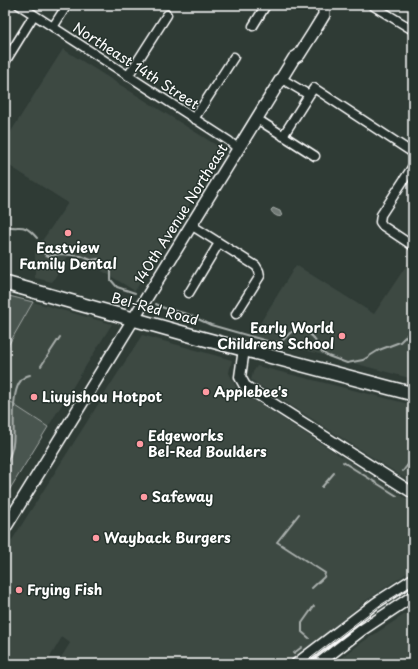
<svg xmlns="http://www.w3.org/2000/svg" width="418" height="669" viewBox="0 0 418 669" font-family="'Playpen Sans',sans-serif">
<rect width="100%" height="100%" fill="#2f3b35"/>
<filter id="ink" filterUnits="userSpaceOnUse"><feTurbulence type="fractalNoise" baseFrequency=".025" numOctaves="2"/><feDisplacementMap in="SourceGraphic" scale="8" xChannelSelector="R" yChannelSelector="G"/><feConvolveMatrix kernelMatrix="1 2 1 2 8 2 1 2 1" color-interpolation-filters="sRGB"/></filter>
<g filter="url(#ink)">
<path fill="#3c4842" d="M 63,49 L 224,150 L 135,291 L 71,252 L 52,282 L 35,278 L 35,251 L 68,203 L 5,163 L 5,141 Z
M 412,257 L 413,379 L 252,336 L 296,265 L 374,314 Z
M 33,302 L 112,324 L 48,427 L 5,399 L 5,351 Z
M 142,335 L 232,360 L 229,373 L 237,389 L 413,503 L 413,569 L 364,602 L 320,639 L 286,664 L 57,664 L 70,643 L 62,637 L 46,664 L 5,664 L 5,551 Z
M 257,366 L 413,405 L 413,468 L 406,479 L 251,380 L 253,372 Z
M 413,609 L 413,664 L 333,664 L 364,641 Z"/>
<path fill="#4a544f" stroke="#a4aaa7" d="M 5,295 L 33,302 L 5,351 Z
M 5,399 L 48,427 L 5,497 Z"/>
<path fill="#707975" stroke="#a9afac" d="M 273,208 L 280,211 L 282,216 C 278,218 272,214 271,210 Z"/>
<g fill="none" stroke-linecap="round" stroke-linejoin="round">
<path stroke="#a9afac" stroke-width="2" d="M 5,226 C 22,230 22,221 37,238
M 43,253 L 48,256 L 61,254 L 81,256 L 91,260 L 99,259 L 107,265 L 111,270 L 111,280 L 117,287 L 135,293
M 156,304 L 164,308 L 187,314 L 211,325 L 267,341
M 273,342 L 281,342 L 290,333 L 300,327 L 313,337 L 322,352 L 328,356 L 347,363 L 363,360 L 379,350 L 400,342 L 413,329
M 41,366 L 60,337
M 343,462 L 397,496
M 5,468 C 8,460 12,452 13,444 C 16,428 7,379 30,375
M 403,471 L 413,458
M 322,487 L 334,473
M 299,514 L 277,542 L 325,573 L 324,577 L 312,588
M 309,638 L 302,632 L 302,623 L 314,606
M 294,653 L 302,647"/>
<g stroke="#fff" stroke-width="11">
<path id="minor" d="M 19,5 L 229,141 L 238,149
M 372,5 L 413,30
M 253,26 L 266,5
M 53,27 L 67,5
M 5,62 L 34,15
M 128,76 L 167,15
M 282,79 L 309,95 L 314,88 L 413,153
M 194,119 L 234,57
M 257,119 L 315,156
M 283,136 L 309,95
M 413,166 L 381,215 L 380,222 L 383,226 L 413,246
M 191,225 L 256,266 L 259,271 L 260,276 L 236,314
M 189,293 L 219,243"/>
</g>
<g stroke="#fff" stroke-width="13">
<path id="tertiary" d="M 244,349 L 240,377 L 245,386 L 413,493
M 296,664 L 376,603 L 413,579
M 318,664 L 362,630 L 413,596"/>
</g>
<g stroke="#fff" stroke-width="14">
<path id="secondary" d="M 5,528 L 294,58 L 299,55 L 313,33 L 324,15 L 324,9"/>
</g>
<g stroke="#fff" stroke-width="16">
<path id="primary" d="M 5,283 L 197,337 L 413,394"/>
</g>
<use href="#minor" stroke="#26332d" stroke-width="8"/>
<use href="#tertiary" stroke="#26332d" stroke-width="10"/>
<use href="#secondary" stroke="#26332d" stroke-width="11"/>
<use href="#primary" stroke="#26332d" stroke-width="13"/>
<path stroke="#fff" stroke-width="1" d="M 303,664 L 379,606 L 413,585"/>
</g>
</g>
<g fill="#ff9aa2" stroke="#26332d" stroke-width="1.5">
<circle cx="68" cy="233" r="4"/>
<circle cx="342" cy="336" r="4"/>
<circle cx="206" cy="392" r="4"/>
<circle cx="34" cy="397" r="4"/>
<circle cx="140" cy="444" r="4"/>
<circle cx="144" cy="497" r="4"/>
<circle cx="96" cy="538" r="4"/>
<circle cx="19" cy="590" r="4"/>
</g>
<g text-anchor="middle" stroke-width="3" stroke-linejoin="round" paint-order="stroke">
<g font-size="14" fill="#fff" stroke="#26332d">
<text transform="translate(136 66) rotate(33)" y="5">Northeast 14th Street</text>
<text transform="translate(181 214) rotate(-58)" y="5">140th Avenue Northeast</text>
<text transform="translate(155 309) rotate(15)" y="5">Bel-Red Road</text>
</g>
<g font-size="14" font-weight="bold" fill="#fff" stroke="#26332d" text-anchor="start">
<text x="68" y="253" text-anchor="middle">Eastview<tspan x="68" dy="16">Family Dental</tspan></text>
<text x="334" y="333" text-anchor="end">Early World<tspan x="334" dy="16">Childrens School</tspan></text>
<text x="214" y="397">Applebee's</text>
<text x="42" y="402">Liuyishou Hotpot</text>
<text x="148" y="441">Edgeworks<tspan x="148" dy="16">Bel-Red Boulders</tspan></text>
<text x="152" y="502">Safeway</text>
<text x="104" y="543">Wayback Burgers</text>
<text x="27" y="595">Frying Fish</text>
</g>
</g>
<rect width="418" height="669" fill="none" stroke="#26332d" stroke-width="20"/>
<rect x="10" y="10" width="398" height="649" fill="none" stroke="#fff" stroke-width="1.5" filter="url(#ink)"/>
</svg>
